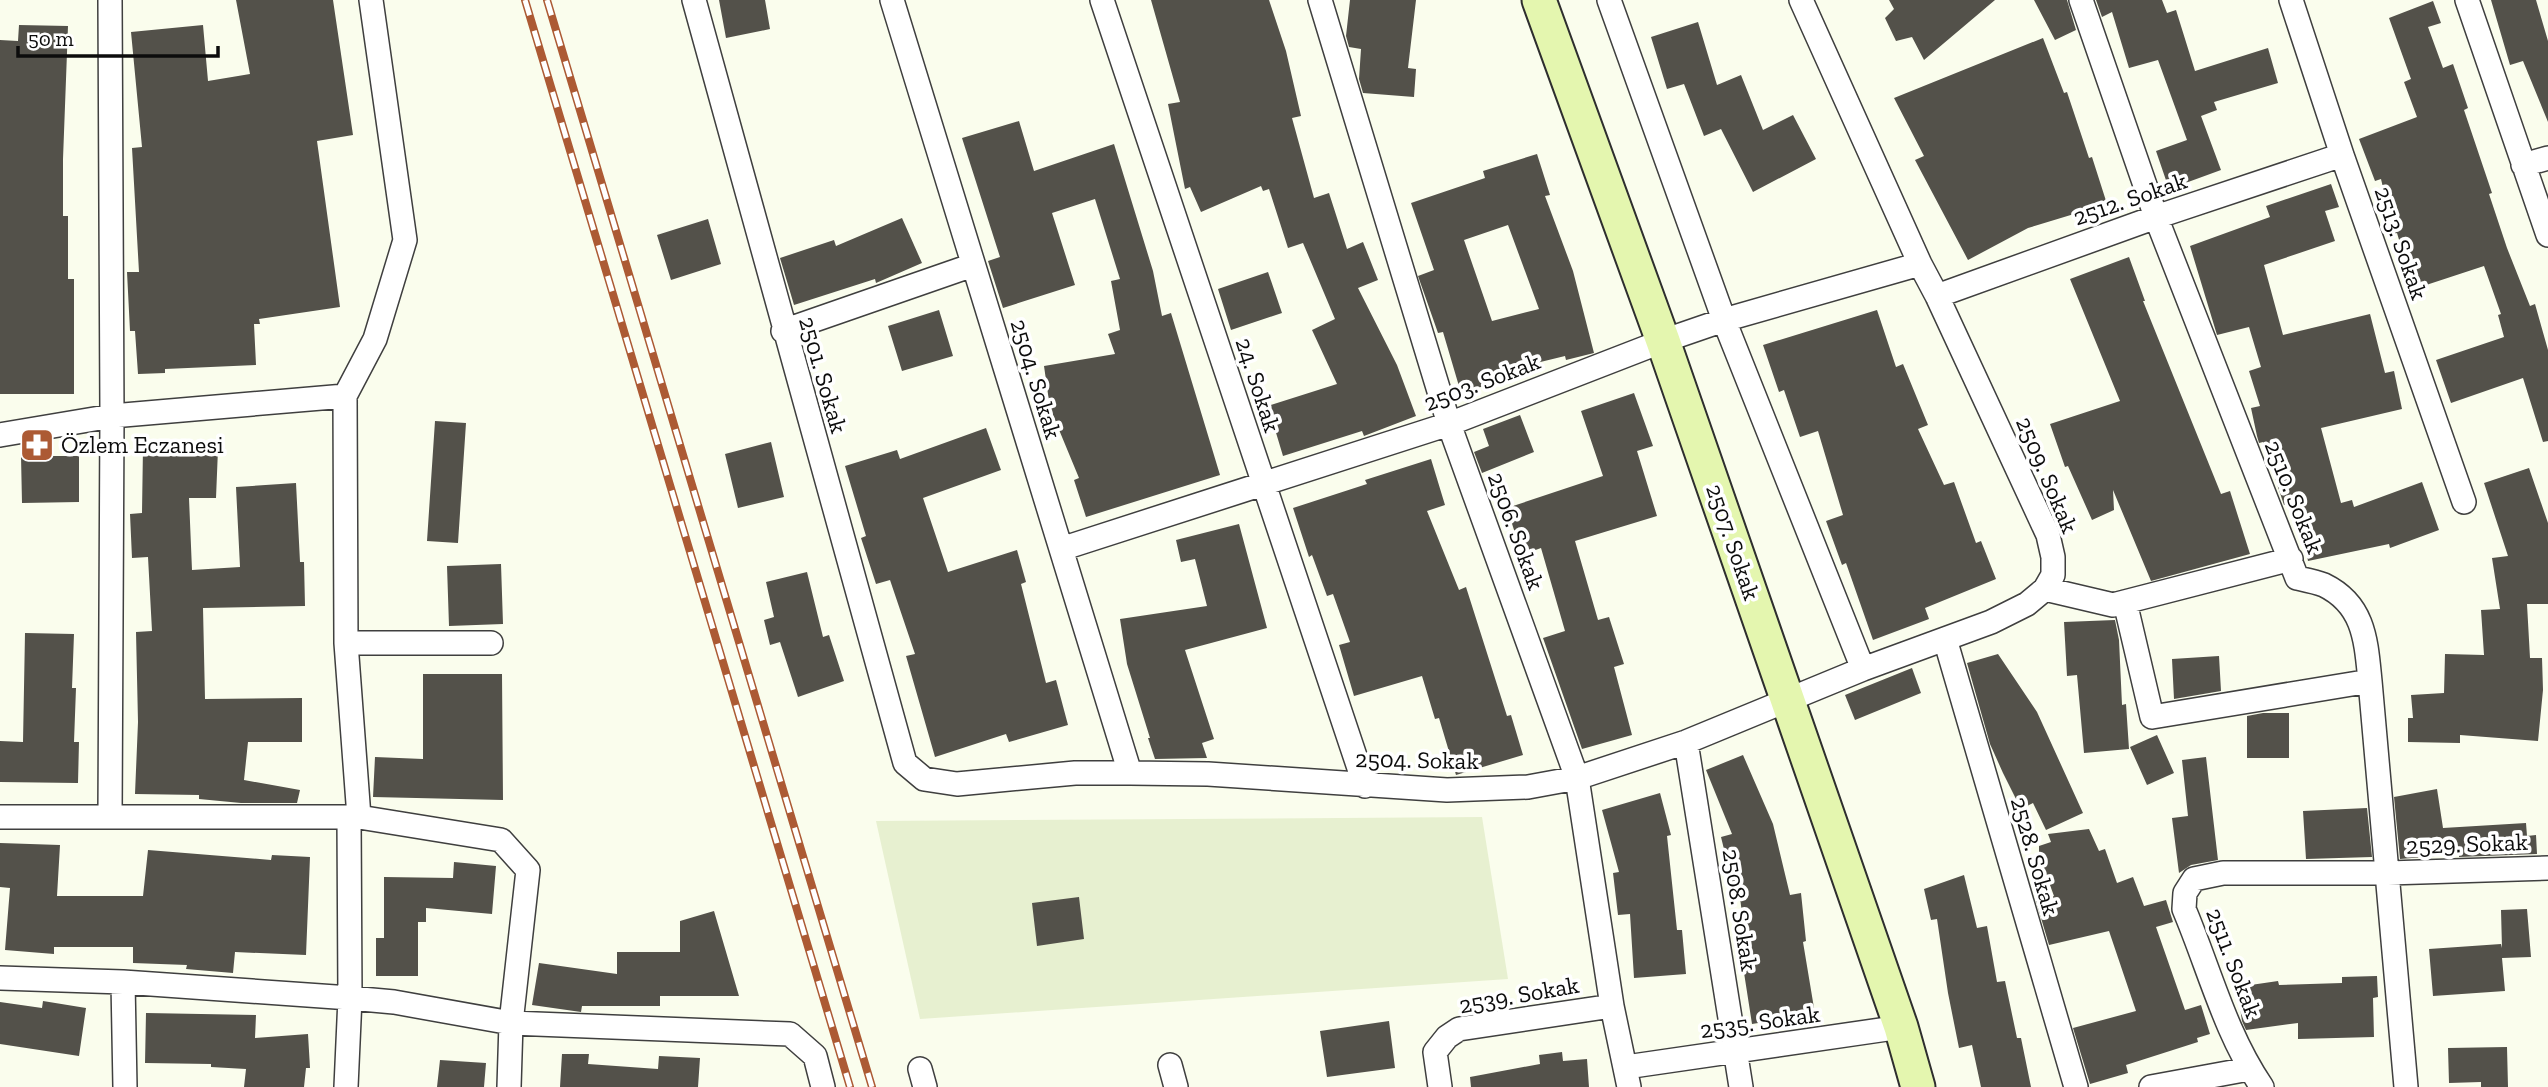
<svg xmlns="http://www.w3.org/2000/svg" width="2548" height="1087" viewBox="0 0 2548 1087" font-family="'Zilla Slab',serif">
<rect width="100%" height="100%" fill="#fafded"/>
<path fill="#e7f0d0" d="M 1482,817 L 1508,979 L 920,1019 L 876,821 Z"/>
<path fill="#53514a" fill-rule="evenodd" d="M 236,0 L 333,0 L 353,135 L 317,141 L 340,307 L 259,319 L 260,324 L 254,324 L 256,365 L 165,369 L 165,373 L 138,374 L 135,331 L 130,331 L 127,272 L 139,272 L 132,148 L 142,147 L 131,32 L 203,25 L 208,81 L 250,74 Z
M 719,0 L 765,0 L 770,29 L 726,38 Z
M 1151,0 L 1269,0 L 1286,51 L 1301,116 L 1292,118 L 1314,198 L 1329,193 L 1347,249 L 1363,242 L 1378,280 L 1358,288 L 1397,365 L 1416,416 L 1364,436 L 1362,431 L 1283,456 L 1268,406 L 1337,384 L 1312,330 L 1335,319 L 1303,243 L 1288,248 L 1269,189 L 1263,191 L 1261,186 L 1201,212 L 1190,187 L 1185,189 L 1168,104 L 1180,102 Z
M 1350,0 L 1416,0 L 1408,68 L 1416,69 L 1414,97 L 1363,93 L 1359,79 L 1361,49 L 1349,47 L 1346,36 Z
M 1889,0 L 1995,0 L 1924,60 L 1912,37 L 1896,41 L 1885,18 L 1894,9 Z
M 2034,0 L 2067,0 L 2076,30 L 2055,40 Z
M 2096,0 L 2162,0 L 2167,13 L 2176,10 L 2195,71 L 2268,48 L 2278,83 L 2214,102 L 2217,110 L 2201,116 L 2221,170 L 2169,189 L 2156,151 L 2187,140 L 2158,60 L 2129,68 L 2112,12 L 2102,17 Z
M 2491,0 L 2536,0 L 2548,41 L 2548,122 L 2523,61 L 2510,65 Z
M 2433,1 L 2441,23 L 2428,27 L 2443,68 L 2453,64 L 2468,108 L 2464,110 L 2492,193 L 2489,194 L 2507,248 L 2530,306 L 2535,304 L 2548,350 L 2548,441 L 2543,442 L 2523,378 L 2451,403 L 2436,360 L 2504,337 L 2498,315 L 2501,314 L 2484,266 L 2414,289 L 2397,233 L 2394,234 L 2381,179 L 2375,181 L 2359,139 L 2417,117 L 2404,82 L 2411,79 L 2389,18 Z
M 1698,22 L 1717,85 L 1741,75 L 1763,130 L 1793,115 L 1816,159 L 1753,192 L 1721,129 L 1704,136 L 1684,84 L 1667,89 L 1651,37 Z
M 19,25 L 68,26 L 63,159 L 63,216 L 68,216 L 68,279 L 74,279 L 74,394 L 0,394 L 0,40 L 18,41 Z
M 2043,38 L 2064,93 L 2067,92 L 2089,158 L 2092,157 L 2107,204 L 2028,228 L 1968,260 L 1915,160 L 1924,156 L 1894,98 Z
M 1019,121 L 1034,171 L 1114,144 L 1153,271 L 1162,316 L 1171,313 L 1220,475 L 1086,517 L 1074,480 L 1079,478 L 1050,408 L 1044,366 L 1115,354 L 1108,334 L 1120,330 L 1111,281 L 1120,279 L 1095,199 L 1052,213 L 1075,285 L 1003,308 L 988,261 L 1000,257 L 962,138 Z
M 1537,154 L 1550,195 L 1545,196 L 1573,271 L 1594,353 L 1566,360 L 1565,356 L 1520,367 L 1520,375 L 1461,393 L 1443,332 L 1438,333 L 1418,276 L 1434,270 L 1411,203 L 1485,178 L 1483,171 ZM 1508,225 L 1539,309 L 1492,321 L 1464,240 Z
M 2331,184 L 2339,207 L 2325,211 L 2335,241 L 2264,265 L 2283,335 L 2370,314 L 2385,373 L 2394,371 L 2402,409 L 2321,428 L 2341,503 L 2352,500 L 2354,507 L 2422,482 L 2439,530 L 2390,548 L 2389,544 L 2308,561 L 2297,502 L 2284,505 L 2263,442 L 2259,443 L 2257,436 L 2251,408 L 2260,406 L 2249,371 L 2261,367 L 2249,327 L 2217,335 L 2190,246 L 2270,217 L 2266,206 Z
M 902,218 L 922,263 L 876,283 L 875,279 L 794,305 L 780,258 L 834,240 L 836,246 Z
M 708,219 L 721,264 L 671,280 L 657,235 Z
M 2129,257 L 2145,301 L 2143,301 L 2221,494 L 2230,491 L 2250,554 L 2151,581 L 2113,490 L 2114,510 L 2092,520 L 2068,466 L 2065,467 L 2050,424 L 2120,401 L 2070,279 Z
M 1268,272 L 1282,313 L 1231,330 L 1218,289 Z
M 939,310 L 953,356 L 902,371 L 888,326 Z
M 1877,310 L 1896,367 L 1903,364 L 1928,425 L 1918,429 L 1944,485 L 1954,482 L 1976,543 L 1981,541 L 1996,579 L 1925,608 L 1929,619 L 1873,640 L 1846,563 L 1842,565 L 1826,521 L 1843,515 L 1818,431 L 1800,437 L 1784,390 L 1779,392 L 1763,345 Z
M 1634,393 L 1653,446 L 1637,451 L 1657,516 L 1575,541 L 1598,620 L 1609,617 L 1624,664 L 1614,667 L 1632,735 L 1582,749 L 1543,638 L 1565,631 L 1541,548 L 1522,555 L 1507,508 L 1603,476 L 1581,411 Z
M 1520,415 L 1534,452 L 1482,473 L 1474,452 L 1489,446 L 1483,429 Z
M 435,421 L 466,423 L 458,543 L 427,541 Z
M 986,428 L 1001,470 L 923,498 L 948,572 L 1017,550 L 1026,582 L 1021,584 L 1046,683 L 1056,680 L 1068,725 L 1009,742 L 1006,734 L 935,757 L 906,656 L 915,654 L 890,580 L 876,584 L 861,538 L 866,536 L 845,466 L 897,450 L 900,459 Z
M 771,442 L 784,497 L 738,508 L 725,454 Z
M 143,447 L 218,449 L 216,498 L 189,498 L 192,570 L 240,567 L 236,487 L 296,483 L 300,562 L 304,562 L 305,606 L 203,608 L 205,699 L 302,698 L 302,742 L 248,742 L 244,780 L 300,790 L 297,803 L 241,803 L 199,799 L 199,795 L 135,794 L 138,722 L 136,632 L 152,631 L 148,557 L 132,558 L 130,514 L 142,513 Z
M 21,456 L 79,456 L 79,502 L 22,503 Z
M 1431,459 L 1445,505 L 1427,511 L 1459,590 L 1466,587 L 1507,716 L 1511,715 L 1523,755 L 1456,775 L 1439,718 L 1435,719 L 1422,676 L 1354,696 L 1339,645 L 1350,642 L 1333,594 L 1327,596 L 1312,555 L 1309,557 L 1293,508 L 1367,484 L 1365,480 Z
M 2529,468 L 2548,523 L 2548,604 L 2527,604 L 2530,658 L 2542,658 L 2543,690 L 2538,741 L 2460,735 L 2460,743 L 2408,742 L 2408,718 L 2413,718 L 2411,695 L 2444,693 L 2445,654 L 2484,655 L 2481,610 L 2500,609 L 2492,558 L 2508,556 L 2484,483 Z
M 1239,524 L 1267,628 L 1185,650 L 1214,739 L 1202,743 L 1207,758 L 1155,759 L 1148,738 L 1150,738 L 1127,664 L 1120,619 L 1207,606 L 1195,559 L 1181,562 L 1176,540 Z
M 501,564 L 503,624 L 449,626 L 447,566 Z
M 807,572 L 823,637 L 829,635 L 844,681 L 798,697 L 780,642 L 770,645 L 764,620 L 774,617 L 766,582 Z
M 2115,620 L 2119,640 L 2122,705 L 2126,704 L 2129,749 L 2084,753 L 2077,675 L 2067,676 L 2064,622 Z
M 25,633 L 74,634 L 72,688 L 76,688 L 74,742 L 79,742 L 78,783 L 0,782 L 0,741 L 23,742 Z
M 1998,654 L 2037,712 L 2083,813 L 2046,830 L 2033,803 L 2021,809 L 2003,773 L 1990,744 L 1967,663 Z
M 2219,656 L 2221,691 L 2174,699 L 2172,659 Z
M 1912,668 L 1921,693 L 1855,720 L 1845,695 Z
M 423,674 L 502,674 L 503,800 L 373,797 L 375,757 L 423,759 Z
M 2263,713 L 2289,713 L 2289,758 L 2247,758 L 2247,716 Z
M 2157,735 L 2174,773 L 2147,785 L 2130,747 Z
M 1743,755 L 1773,824 L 1790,895 L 1801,893 L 1806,941 L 1803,942 L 1815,1014 L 1752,1024 L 1740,947 L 1746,947 L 1739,889 L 1734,890 L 1721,837 L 1732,834 L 1706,770 Z
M 2206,757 L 2218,860 L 2191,865 L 2179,873 L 2172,818 L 2188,816 L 2182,760 Z
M 2437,789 L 2443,828 L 2526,823 L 2527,836 L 2536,835 L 2537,854 L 2459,857 L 2459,854 L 2400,859 L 2394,797 Z
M 1660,793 L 1671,835 L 1667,836 L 1677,930 L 1682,930 L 1686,974 L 1634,978 L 1630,914 L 1618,915 L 1613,873 L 1619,872 L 1602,810 Z
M 2367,808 L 2372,857 L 2306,859 L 2303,811 Z
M 2089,829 L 2099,851 L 2105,849 L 2117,883 L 2133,877 L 2144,906 L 2166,900 L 2173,922 L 2156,927 L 2185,1010 L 2201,1005 L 2210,1034 L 2197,1038 L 2198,1042 L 2126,1065 L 2128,1073 L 2090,1084 L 2073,1028 L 2136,1011 L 2109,931 L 2049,945 L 2036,901 L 2054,896 L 2039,855 L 2039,846 L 2051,842 L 2048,834 Z
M 0,843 L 60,845 L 57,896 L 143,896 L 148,850 L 271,860 L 272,855 L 310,857 L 306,955 L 235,952 L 233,973 L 186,969 L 187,965 L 133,963 L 133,947 L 54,947 L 54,954 L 5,950 L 10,888 L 0,887 Z
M 454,862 L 496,866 L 492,914 L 426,908 L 426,922 L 418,922 L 418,976 L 376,976 L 376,938 L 384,938 L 384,877 L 453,878 Z
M 1964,875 L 1977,928 L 1987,926 L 1997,982 L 2005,981 L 2017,1038 L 2021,1038 L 2031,1087 L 1981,1087 L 1972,1045 L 1959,1048 L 1948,993 L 1937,919 L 1931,920 L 1924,889 Z
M 1079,897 L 1084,939 L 1037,946 L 1032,903 Z
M 2527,909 L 2531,957 L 2502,958 L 2505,991 L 2433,996 L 2429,949 L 2501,944 L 2502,948 L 2501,910 Z
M 714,911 L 739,996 L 660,996 L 660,1006 L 582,1006 L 581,1012 L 532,1005 L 539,963 L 617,974 L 617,952 L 680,952 L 680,921 Z
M 2377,976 L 2378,997 L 2373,998 L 2374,1037 L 2298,1039 L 2298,1023 L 2246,1030 L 2242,1021 L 2237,987 L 2278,981 L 2279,985 L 2342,983 L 2342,977 Z
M 43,1001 L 86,1008 L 79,1056 L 0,1044 L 0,1002 L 42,1008 Z
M 146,1013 L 256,1015 L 255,1038 L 308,1034 L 310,1068 L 306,1068 L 304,1087 L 244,1087 L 246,1069 L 211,1067 L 211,1064 L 145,1063 Z
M 1389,1021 L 1395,1068 L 1327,1077 L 1320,1031 Z
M 2507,1047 L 2508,1087 L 2481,1087 L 2481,1082 L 2449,1083 L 2448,1048 Z
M 1562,1052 L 1563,1061 L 1587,1059 L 1589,1087 L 1471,1087 L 1470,1077 L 1540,1064 L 1539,1055 Z
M 562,1054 L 589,1054 L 588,1064 L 658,1069 L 659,1056 L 700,1058 L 698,1087 L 560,1087 Z
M 440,1060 L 486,1063 L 484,1087 L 437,1087 Z"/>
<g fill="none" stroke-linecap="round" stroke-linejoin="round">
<g stroke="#3f3f3f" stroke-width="26">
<path id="street" d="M 694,0 L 905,763 L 924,779 L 957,784 L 1075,773 L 1130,773 L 1208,774 L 1447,790 L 1528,787 L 1577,778 L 1686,742 L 1863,669 L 1991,622 L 2027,604 L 2045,589 L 2053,575 L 2053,557 L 2048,535 L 1937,296 L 1920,264 L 1801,0
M 892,0 L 1130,773
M 1102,0 L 1365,786
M 1320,0 L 1449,424 L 1577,778 L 1612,1006 L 1629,1087
M 1609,0 L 1724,320 L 1863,669
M 2081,0 L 2156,217 L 2297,578 C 2306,580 2316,582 2324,585 C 2365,605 2366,642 2370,681 L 2406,1087
M 2291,0 L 2342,155 L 2464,502
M 2467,0 L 2548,235
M 2523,165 L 2548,158
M 1937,296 L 2156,217 L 2342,155
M 783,331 L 973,265
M 0,435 L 112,416 L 345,396
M 1061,549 L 1449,424 L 1663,341 L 1724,320 L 1920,264
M 2045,589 L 2113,605 L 2291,559
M 2125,602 L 2152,717 L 2370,681
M 1945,639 L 2076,1087
M 346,643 L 491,643
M 1686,742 L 1741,1087
M 0,817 L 359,817 L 501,840 L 528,870 L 511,1023 L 509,1087
M 110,817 L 112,416 L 110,0
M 359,817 L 346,643 L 345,396 L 375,339 L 405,240 L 371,0
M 0,978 L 123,982 L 350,998 L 394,1002 L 511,1023 L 790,1034 L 815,1056 L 823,1087
M 123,982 L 125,1087
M 1170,1065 L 1176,1087
M 1626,1067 L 1901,1027
M 920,1069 L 925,1087
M 346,1087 L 350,998 L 349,817
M 1440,1087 L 1435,1052 L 1447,1037 L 1459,1029 L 1612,1006
M 2151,1087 L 2249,1069
M 2262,1087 C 2225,1033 2209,968 2184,909 L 2185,893 L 2194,879 L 2223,873 L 2388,873 L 2548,868"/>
</g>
<g stroke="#2e2e2e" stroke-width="37">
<path id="secondary" d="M 1539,0 L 1663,341 L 1901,1027 L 1918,1087"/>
</g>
<use href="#street" stroke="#fff" stroke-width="23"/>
<use href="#secondary" stroke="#e4f6af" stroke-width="33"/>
<g stroke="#ac5a34" stroke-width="8">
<path id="rail" d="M 525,0 L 850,1087
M 547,0 L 872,1087"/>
</g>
<use href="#rail" stroke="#fff" stroke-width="5" stroke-dasharray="16" stroke-linecap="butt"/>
</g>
<defs>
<g id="pharmacy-square" transform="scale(1.75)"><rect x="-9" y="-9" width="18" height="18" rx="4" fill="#ac5a34" stroke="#fff"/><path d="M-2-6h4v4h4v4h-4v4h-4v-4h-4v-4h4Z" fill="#fff"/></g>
</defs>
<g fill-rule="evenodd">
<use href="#pharmacy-square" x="37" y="445"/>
</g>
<g text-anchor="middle" stroke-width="7" stroke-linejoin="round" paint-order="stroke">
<g font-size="24" fill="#0c0c0c" stroke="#fff">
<text transform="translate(2130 199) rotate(-19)" y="8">2512. Sokak</text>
<text transform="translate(2401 243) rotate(71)" y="8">2513. Sokak</text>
<text transform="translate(823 375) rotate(74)" y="8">2501. Sokak</text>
<text transform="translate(1036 379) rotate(73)" y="8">2504. Sokak</text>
<text transform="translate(1482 382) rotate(-21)" y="8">2503. Sokak</text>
<text transform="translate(1258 385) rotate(72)" y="8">24. Sokak</text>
<text transform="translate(2047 475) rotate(67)" y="8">2509. Sokak</text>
<text transform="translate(2294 497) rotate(68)" y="8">2510. Sokak</text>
<text transform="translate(1516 531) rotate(70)" y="8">2506. Sokak</text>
<text transform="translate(1733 542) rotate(71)" y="8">2507. Sokak</text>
<text transform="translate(1417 760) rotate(1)" y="8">2504. Sokak</text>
<text transform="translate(2467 844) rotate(-2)" y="8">2529. Sokak</text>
<text transform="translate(2035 856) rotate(74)" y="8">2528. Sokak</text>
<text transform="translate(1740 910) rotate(81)" y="8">2508. Sokak</text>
<text transform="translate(2234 963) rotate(69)" y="8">2511. Sokak</text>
<text transform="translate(1519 995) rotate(-10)" y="8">2539. Sokak</text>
<text transform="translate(1760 1022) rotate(-8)" y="8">2535. Sokak</text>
</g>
<g font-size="24" fill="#0c0c0c" stroke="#fff" text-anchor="start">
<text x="61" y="453">Özlem Eczanesi</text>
</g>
</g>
<path d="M18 46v10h200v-10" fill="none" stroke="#0c0c0c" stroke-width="3.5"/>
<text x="28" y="46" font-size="21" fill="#0c0c0c" stroke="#ffffff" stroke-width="5" paint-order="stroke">50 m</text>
</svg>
